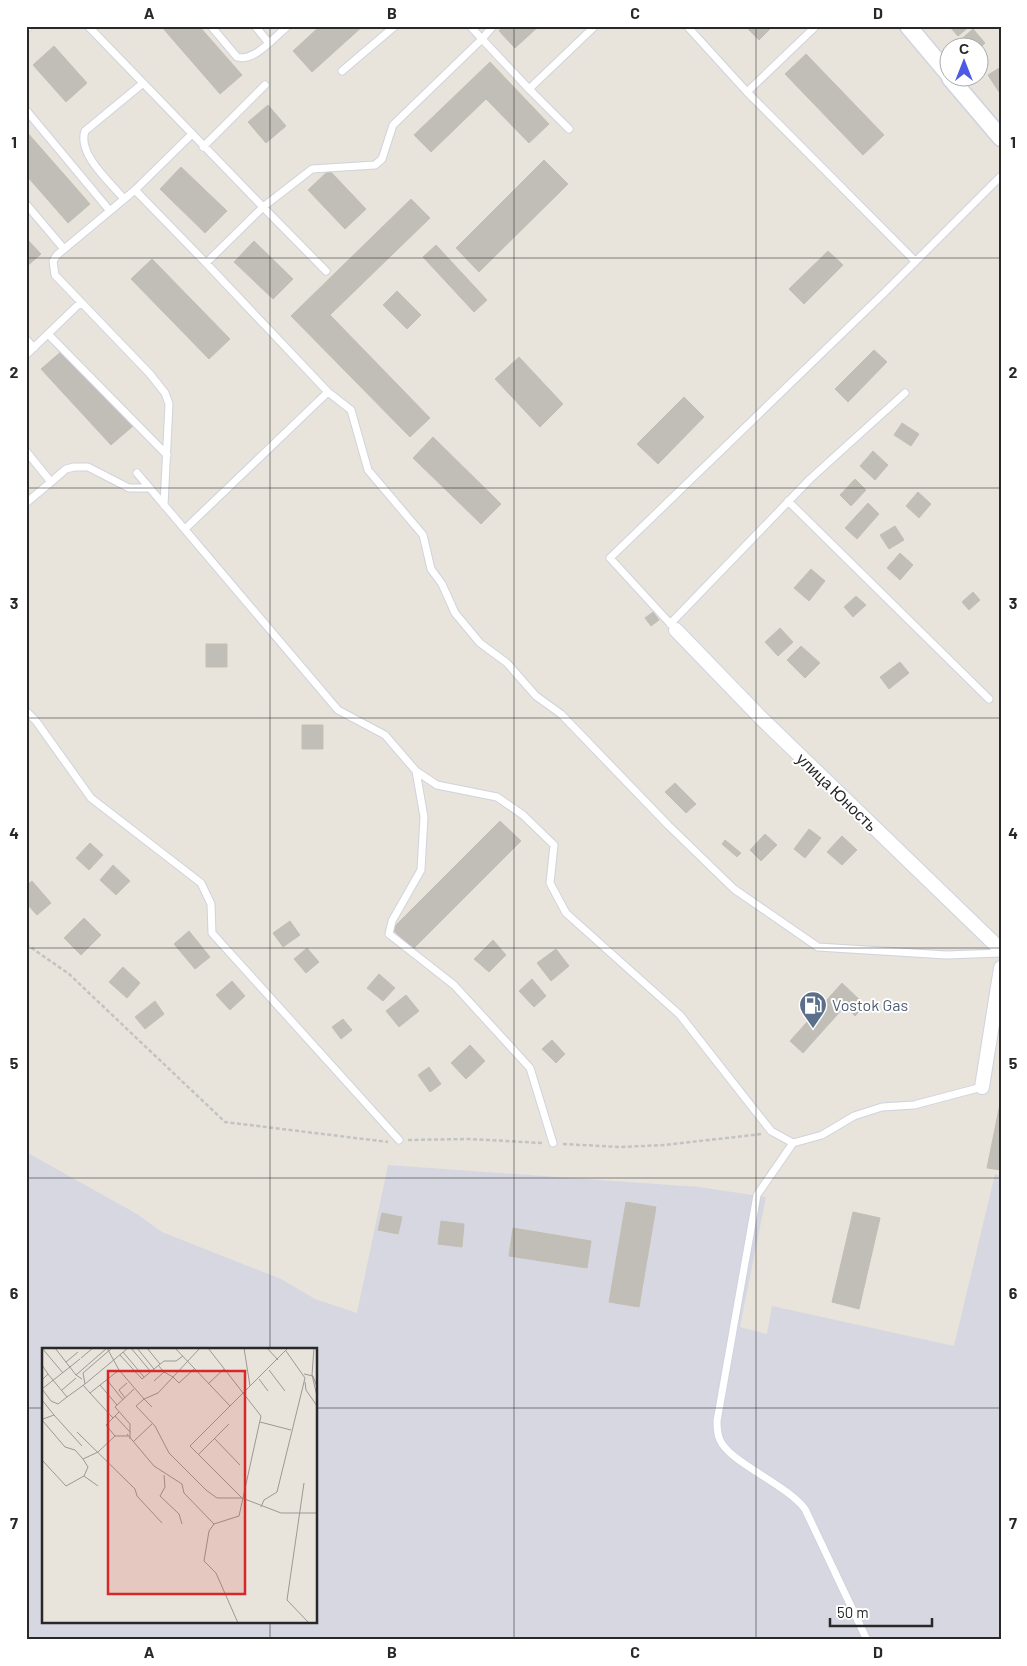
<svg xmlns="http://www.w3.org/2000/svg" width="1027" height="1666" viewBox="0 0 1027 1666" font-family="Barlow,sans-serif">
<rect width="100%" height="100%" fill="#e8e4db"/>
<path fill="#d6d7e1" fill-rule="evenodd" d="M 26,1152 L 137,1214 L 162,1232 L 281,1279 L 315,1299 L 357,1313 L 388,1165 L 699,1187 L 766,1197 L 740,1327 L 767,1334 L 772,1306 L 954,1346 L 995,1174 L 1001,1176 L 1001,1640 L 26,1640 ZM 44,1350 L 316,1350 L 316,1622 L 44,1622 Z"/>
<path fill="#c1bdb7" stroke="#c3bfb5" d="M 161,26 L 199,26 L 242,75 L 220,94 Z
M 320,26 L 363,26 L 312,72 L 293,51 Z
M 503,26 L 539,26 L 515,48 L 499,31 Z
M 745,26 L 773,26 L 759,40 Z
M 949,26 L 970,26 L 958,36 Z
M 973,29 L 985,43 L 980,48 L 963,48 L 958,42 Z
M 54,46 L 87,83 L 66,102 L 33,65 Z
M 806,54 L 884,135 L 863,155 L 785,74 Z
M 490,62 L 549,124 L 529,143 L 486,99 L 431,152 L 414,135 Z
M 1001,67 L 1001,95 L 988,75 Z
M 268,105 L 286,126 L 266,143 L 248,122 Z
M 26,131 L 90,204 L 68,223 L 26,175 Z
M 544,160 L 568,184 L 479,272 L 456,248 Z
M 181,167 L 227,211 L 205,233 L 160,189 Z
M 329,170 L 366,209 L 345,229 L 308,190 Z
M 411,199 L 430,218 L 330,315 L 430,418 L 410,437 L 291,316 Z
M 26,238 L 41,254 L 26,267 Z
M 254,241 L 293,279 L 273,299 L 234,262 Z
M 436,245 L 487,300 L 474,312 L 423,257 Z
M 828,251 L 843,265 L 804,304 L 789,289 Z
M 152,259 L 230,339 L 209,359 L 131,279 Z
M 397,291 L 421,315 L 407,329 L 383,305 Z
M 63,350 L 133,426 L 111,445 L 41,369 Z
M 874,350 L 887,362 L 848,402 L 835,389 Z
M 519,357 L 563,404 L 540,427 L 495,379 Z
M 684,397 L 704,417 L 658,464 L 637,444 Z
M 902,423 L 919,434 L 911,446 L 894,435 Z
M 433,437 L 501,504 L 481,524 L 413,458 Z
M 873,451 L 888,465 L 875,480 L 860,466 Z
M 855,479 L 866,490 L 851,506 L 840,495 Z
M 918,492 L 931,504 L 919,518 L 906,506 Z
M 868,503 L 879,514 L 857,539 L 845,528 Z
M 895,526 L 904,540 L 889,549 L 880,535 Z
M 900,553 L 913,565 L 900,580 L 887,568 Z
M 811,569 L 825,581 L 809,601 L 794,588 Z
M 973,592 L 980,600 L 969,610 L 962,602 Z
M 856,596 L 866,605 L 853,617 L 844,607 Z
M 653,612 L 659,620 L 651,626 L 645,618 Z
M 780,628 L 793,642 L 778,656 L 765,642 Z
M 206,644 L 227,644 L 227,667 L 206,667 Z
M 801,646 L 820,663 L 805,678 L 787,660 Z
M 900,662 L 909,673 L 889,689 L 880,677 Z
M 302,725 L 323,725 L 323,749 L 302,749 Z
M 675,783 L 696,804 L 686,813 L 665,792 Z
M 500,821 L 521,841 L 413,949 L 392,929 Z
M 809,829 L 821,838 L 805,858 L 794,849 Z
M 765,834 L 777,845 L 761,861 L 750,850 Z
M 842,836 L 857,850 L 842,865 L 827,852 Z
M 725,840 L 741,853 L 737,857 L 722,844 Z
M 90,843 L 103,855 L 89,870 L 76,858 Z
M 113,865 L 130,881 L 116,895 L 100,880 Z
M 32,881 L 51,903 L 37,915 L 26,903 L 26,886 Z
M 84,918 L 101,935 L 81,955 L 64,938 Z
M 290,921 L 300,935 L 283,947 L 273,933 Z
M 189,931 L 210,957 L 195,969 L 174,944 Z
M 493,940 L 506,955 L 489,972 L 474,959 Z
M 307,948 L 319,962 L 306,973 L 294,959 Z
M 556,949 L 569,966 L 551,981 L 537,963 Z
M 123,967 L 140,983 L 127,998 L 109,982 Z
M 379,974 L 395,988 L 383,1001 L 367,988 Z
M 532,979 L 546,996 L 534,1007 L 519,991 Z
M 232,981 L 245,996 L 230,1010 L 216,995 Z
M 842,983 L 865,1005 L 855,1016 L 845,1006 L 803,1053 L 790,1041 Z
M 406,995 L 419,1011 L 399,1027 L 386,1011 Z
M 155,1001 L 164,1014 L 145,1029 L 135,1017 Z
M 343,1019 L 352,1030 L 341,1039 L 332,1027 Z
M 552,1040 L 565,1054 L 556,1063 L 542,1049 Z
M 470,1045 L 485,1061 L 466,1079 L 451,1063 Z
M 429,1067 L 441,1084 L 430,1092 L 418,1075 Z
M 1001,1099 L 1001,1170 L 987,1168 Z
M 626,1202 L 656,1207 L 639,1307 L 609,1302 Z
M 853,1212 L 880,1218 L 859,1309 L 832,1302 Z
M 382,1213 L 402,1217 L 398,1234 L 378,1230 Z
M 441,1221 L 464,1224 L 462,1247 L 438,1244 Z
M 513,1228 L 591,1241 L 587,1268 L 509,1256 Z"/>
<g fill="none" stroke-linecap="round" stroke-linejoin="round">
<g stroke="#d0d2df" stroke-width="9">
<path id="service" d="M 88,26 L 263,207 L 206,263 L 328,392 L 351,410 L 368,470 L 423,535 L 431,569 L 442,584 L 455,613 L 480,643 L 507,663 L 536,696 L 561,714 L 668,825 L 734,889 L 818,947 L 946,955 L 1001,953
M 211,26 L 237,57 C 255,62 274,37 288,26
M 255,26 L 268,42
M 493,26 L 482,39 L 529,89 L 595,26
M 687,26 L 747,92 L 915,261
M 26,29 L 30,26
M 342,71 L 395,26
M 529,89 L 569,129
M 747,92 L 816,26
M 26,110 L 110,211
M 203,147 L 265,85
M 135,190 L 206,263
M 124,199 C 110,182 77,154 85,131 L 142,84
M 26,204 L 64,249
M 326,271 L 263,207 L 312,169 L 375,165 L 382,159 L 393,125 L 482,39 L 470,26
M 48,334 L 167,455
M 26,339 L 34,348
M 26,355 L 80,303
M 26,451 L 51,482 L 66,469 L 74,467 L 88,467 L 129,488 L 149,488
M 137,473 L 338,710 L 385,735 L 416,771 L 437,785 L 497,797 L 523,815 L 554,845 L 550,883 L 566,913 L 680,1015 L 771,1131 L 793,1143
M 788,501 L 989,699
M 26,503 L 51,482
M 164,505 L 169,404 L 165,393 L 150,374 L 55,275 L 53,261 L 57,255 L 135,190 L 191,135
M 185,529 L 328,392
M 670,624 L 810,479 L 905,393
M 676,630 L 610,558 L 885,292 L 1001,176
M 26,711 L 36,721 L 91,798 L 201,883 L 211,904 L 212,933 L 399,1140
M 416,771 L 424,817 L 421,870 L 392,921 L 389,934 L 454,985 L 530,1068 L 553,1143
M 867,1640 L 805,1509 C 786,1484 729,1462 720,1440 C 717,1434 717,1427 717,1421 L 757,1195 L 793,1143 L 822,1135 L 854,1116 L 882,1107 L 914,1105 L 982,1087"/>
</g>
<g stroke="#d0d2df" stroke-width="16">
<path id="minor" d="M 676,630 L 760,717 L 1001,950
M 982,1087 L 1001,968"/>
</g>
<g stroke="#d0d2df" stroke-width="19">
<path id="tertiary" d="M 908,26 L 950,76
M 950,78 L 1001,138"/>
</g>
<path stroke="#c3c3c3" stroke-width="2.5" stroke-dasharray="4 2.5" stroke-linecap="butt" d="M 26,944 L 69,974 L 225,1122 L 388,1142
M 408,1140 L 470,1139 L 542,1143
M 563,1144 L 620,1147 L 665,1145 L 761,1134"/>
<use href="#service" stroke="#fff" stroke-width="7"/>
<use href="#minor" stroke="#fff" stroke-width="14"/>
<use href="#tertiary" stroke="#fff" stroke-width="16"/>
</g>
<path fill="none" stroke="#282828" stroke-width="1" stroke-opacity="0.55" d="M 270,26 L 270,1350M 514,26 L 514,1640M 756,26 L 756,1640M 26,258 L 1001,258M 26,488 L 1001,488M 26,718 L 1001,718M 26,948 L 1001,948M 26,1178 L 1001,1178M 26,1408 L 44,1408M 316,1408 L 1001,1408M 270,1622 L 270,1640"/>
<defs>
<g id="fuel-pin" transform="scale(1.4375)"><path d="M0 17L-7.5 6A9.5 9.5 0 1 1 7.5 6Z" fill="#5c6f8a" stroke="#fff"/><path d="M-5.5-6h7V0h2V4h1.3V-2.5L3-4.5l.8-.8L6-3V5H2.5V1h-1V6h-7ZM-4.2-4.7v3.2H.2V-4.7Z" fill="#fff"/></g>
</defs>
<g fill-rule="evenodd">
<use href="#fuel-pin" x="813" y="1005"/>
</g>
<g text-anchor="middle" stroke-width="4" stroke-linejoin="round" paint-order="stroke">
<g font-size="16" fill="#282828" stroke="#fff">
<text transform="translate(837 792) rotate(44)" y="6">улица Юность</text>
</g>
<g font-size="16" fill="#4e5e75" stroke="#fff" text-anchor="start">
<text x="832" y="1011">Vostok Gas</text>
</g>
</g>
<g transform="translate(42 1348)">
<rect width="275" height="275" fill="#e8e4db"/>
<path fill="none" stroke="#9b9993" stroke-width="1" d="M 0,0 L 21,25M 13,0 L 34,27M 70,0 L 41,25 L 43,36 L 86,0M 89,0 L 109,24M 105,0 L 118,16M 133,0 L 188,58M 166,0 L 219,68 L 197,168 L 172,176 L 167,183 L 162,213 L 174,225 L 196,275M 202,0 L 208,38M 225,0 L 236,12M 272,0 L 270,27 L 275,48M 81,4 L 102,29M 78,7 L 100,31 L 112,21 L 95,0M 39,10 L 51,0M 24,14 L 36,4M 0,17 L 6,26 L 0,32M 112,21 L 122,13 L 134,13 L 141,8M 152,21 L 137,35 L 131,29 L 158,0M 77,22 L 102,51 L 94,58 L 113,78 L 127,105 L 164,142 L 175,150 L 200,150 L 239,165 L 275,165M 227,22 L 243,43M 6,26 L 25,49 L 43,36M 262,26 L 271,28 L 275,39M 40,31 L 34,27 L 65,0M 217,31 L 226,43M 65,32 L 81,52M 112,33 L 122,24 L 116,17M 263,34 L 264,42 L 275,58M 166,36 L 182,21M 41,37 L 48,45 L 77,22 L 65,0M 58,37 L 75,57M 20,42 L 34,30M 48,45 L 71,70M 25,49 L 16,56 L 9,53 L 0,41 L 38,11M 83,50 L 77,42 L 85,35M 0,52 L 12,67M 110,59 L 102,51 L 116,45 L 131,29 L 122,24M 77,64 L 64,77 L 73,88 L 86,88M 73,68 L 88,84M 1,71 L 12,67 L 40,98M 0,72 L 23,99 L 33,102 L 41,111 L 46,119 L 42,128M 218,74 L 249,82M 35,84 L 93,141 L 95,148 L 120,175M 85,86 L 112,118 L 140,136 L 142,145 L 172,176M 172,90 L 198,117M 88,91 L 88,76 L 73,59 L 92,41M 91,94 L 110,76M 156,107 L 187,76M 41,111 L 56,104 L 73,88M 0,112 L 24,138 L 42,128 L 56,138M 122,127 L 123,139 L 118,148 L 137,166 L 140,176M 262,135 L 245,252 L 267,275M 200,150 L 148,98 L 246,0M 219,159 L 222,152 L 235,144 L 263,30 L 244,3"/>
<path fill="#d62828" fill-opacity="0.15" stroke="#d62828" stroke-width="2.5" d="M 66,23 L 203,23 L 203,246 L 66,246 Z"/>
<rect width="275" height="275" fill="none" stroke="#282828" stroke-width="2.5"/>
</g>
<rect width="1027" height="1666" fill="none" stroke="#ffffff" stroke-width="55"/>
<g transform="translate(964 62)"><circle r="24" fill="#ffffff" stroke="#a9a9a9"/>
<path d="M0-4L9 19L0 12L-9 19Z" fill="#4c5ae4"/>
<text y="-8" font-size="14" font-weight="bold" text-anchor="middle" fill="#282828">С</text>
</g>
<path d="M830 1618v8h102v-8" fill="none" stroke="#282828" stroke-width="2.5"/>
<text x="837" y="1618" font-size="15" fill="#282828" stroke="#ffffff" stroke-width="4" paint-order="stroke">50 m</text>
<rect x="28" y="28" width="972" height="1610" fill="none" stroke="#282828" stroke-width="2"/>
<g font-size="16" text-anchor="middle" font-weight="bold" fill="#282828">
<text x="149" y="19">A</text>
<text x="392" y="19">B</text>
<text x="635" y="19">C</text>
<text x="878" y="19">D</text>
<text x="14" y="148">1</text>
<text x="1013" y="148">1</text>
<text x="14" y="378">2</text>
<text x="1013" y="378">2</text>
<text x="14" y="609">3</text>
<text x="1013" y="609">3</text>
<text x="14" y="839">4</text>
<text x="1013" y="839">4</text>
<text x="14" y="1069">5</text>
<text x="1013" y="1069">5</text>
<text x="14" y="1299">6</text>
<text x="1013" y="1299">6</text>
<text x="14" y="1529">7</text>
<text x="1013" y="1529">7</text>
<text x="149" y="1658">A</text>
<text x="392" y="1658">B</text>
<text x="635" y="1658">C</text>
<text x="878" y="1658">D</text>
</g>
</svg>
